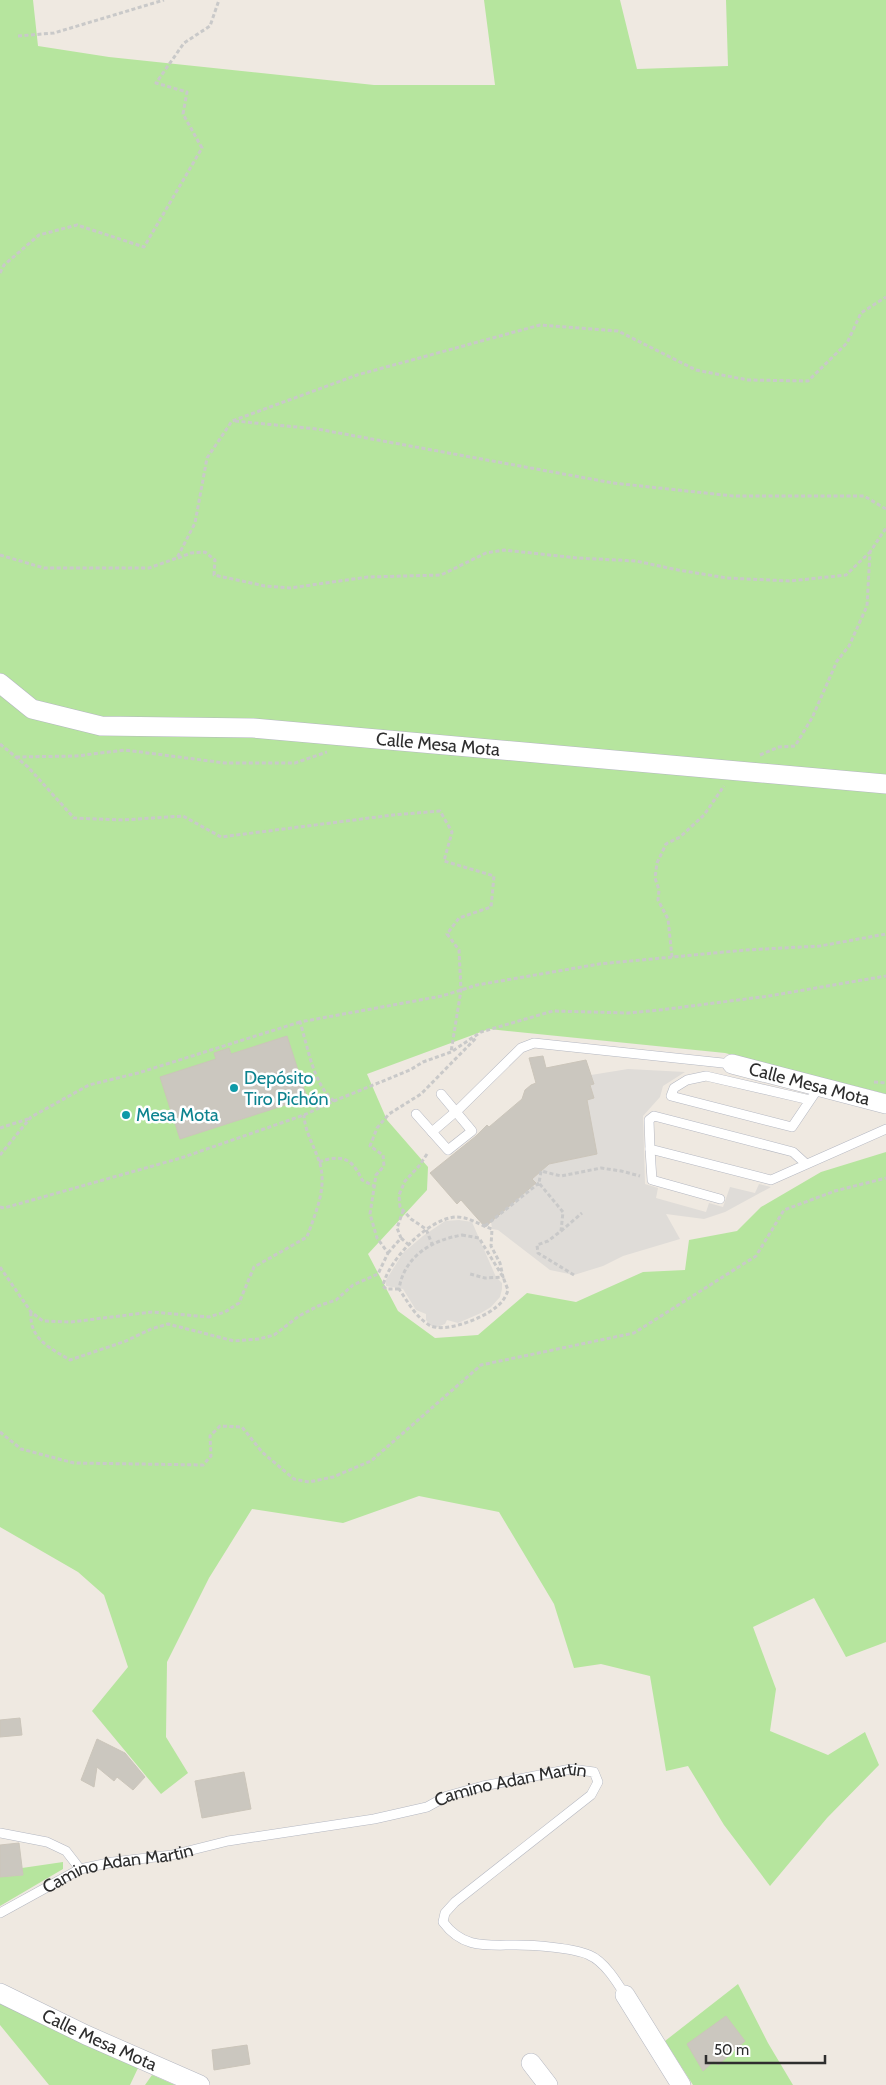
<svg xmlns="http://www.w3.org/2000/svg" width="886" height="2085" viewBox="0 0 886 2085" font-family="Cabin,sans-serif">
<rect width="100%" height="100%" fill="#efe9e1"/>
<path fill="#b6e59e" d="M 0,0 L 33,0 L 38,46 L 109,57 L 374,85 L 495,85 L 484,0 L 620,0 L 637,69 L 728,66 L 726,0 L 886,0 L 886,1094 L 725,1053 L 489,1029 L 367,1074 L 387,1120 L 428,1167 L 427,1190 L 368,1254 L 398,1311 L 435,1338 L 478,1335 L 527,1293 L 576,1302 L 643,1272 L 685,1270 L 689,1240 L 737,1231 L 761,1207 L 821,1172 L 886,1152 L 886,1642 L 846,1657 L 814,1598 L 753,1627 L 776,1689 L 770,1731 L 828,1755 L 865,1732 L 879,1765 L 827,1818 L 770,1886 L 724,1825 L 688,1766 L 666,1771 L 650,1676 L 601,1664 L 574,1668 L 554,1604 L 499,1512 L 419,1496 L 343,1523 L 252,1509 L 209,1578 L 167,1662 L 166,1737 L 188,1773 L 161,1794 L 92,1711 L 128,1667 L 104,1595 L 78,1572 L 0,1527 Z
M 63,1862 L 63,1869 L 0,1906 L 0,1877 L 23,1875 L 22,1868 Z
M 738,1984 L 768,2043 L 793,2085 L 693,2085 L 665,2041 Z
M 0,2001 L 138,2068 L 130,2085 L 49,2085 L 0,2025 Z
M 152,2075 L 175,2085 L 145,2085 Z"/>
<path fill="#dfdcd8" d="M 628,1069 L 685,1072 L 663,1086 L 660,1097 L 643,1116 L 645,1184 L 658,1188 L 656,1198 L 706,1212 L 709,1203 L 723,1207 L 730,1187 L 755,1193 L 759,1184 L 771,1187 L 725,1212 L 704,1219 L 666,1214 L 680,1239 L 623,1256 L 603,1266 L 574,1275 L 550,1270 L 498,1230 L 492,1229 L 491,1221 L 536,1184 L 532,1179 L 554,1159 L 555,1163 L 597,1154 L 586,1100 L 594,1098 L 590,1085 L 594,1083 L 591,1075 Z
M 459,1220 L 472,1222 L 496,1277 L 502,1283 L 502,1289 L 500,1297 L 491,1307 L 481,1313 L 458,1323 L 447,1320 L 445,1324 L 435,1328 L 430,1325 L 426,1320 L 426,1314 L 416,1310 L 403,1289 L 386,1286 L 386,1280 L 403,1253 L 423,1236 L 445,1221 Z"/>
<path fill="#cbc7bf" stroke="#cbc5ba" d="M 287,1036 L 307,1098 L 180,1139 L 160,1077 L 216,1059 L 214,1053 L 229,1048 L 231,1054 Z
M 543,1056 L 546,1068 L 586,1060 L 594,1084 L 590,1085 L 594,1098 L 587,1100 L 597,1154 L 549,1164 L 532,1179 L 536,1183 L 485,1227 L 461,1200 L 457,1204 L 430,1173 L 476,1136 L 487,1125 L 489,1127 L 522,1099 L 525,1090 L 531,1085 L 536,1083 L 529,1058 Z
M 20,1718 L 22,1735 L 0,1737 L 0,1720 Z
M 97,1739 L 125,1753 L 145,1777 L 133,1790 L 117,1777 L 114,1781 L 97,1767 L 94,1787 L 81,1780 Z
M 244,1772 L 251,1809 L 202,1818 L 195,1781 Z
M 19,1843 L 23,1875 L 0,1877 L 0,1845 Z
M 726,2016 L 745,2041 L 718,2065 L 714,2061 L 703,2071 L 687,2044 Z
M 247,2045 L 250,2064 L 214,2070 L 212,2050 Z"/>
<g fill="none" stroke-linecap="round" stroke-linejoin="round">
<g stroke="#b4b7c1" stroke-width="10">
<g id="service">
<path d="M 810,1100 L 706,1076 L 687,1080 L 674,1088 L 671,1096 L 792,1127 L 819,1087"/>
<path d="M 416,1114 L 448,1150 L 472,1131 L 441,1094"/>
<path d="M 432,1132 L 460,1108 L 521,1048 L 534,1043 L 732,1064"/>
<path d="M 650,1149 L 652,1180 L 720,1199"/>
<path d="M 805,1163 L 793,1152 L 654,1116 L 649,1120 L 650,1149 L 771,1180 L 886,1129"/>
<path d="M 0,1833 L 47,1842 L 66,1851 L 80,1869"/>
<path id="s1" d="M 0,1913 L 80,1869 L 113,1862 L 172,1855 L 228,1841 L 374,1819 L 427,1807 L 447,1796 L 483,1786 L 571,1769 L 594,1772 L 598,1782 L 591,1795 L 455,1902 L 445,1913 L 443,1922 C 463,1949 486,1945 516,1945 C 534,1945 574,1948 589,1955 C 604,1961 617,1982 625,1995"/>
</g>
</g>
<g stroke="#b4b7c1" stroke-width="20">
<g id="minor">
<path id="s2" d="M 0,683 L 32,709 L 101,726 L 253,728 L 886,784"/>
<path id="s3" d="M 732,1064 L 886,1104"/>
<path id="s4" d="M 0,1993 L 86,2035 L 200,2085"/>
<path d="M 625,1995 L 681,2085"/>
<path d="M 531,2063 L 548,2085"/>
</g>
</g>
<path stroke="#c9c9c9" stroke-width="3" stroke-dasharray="4 2.5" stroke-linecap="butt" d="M 18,36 L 54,33 L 164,0
M 0,273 L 4,265 L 39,235 L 77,225 L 144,247 L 202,148 L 183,114 L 187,92 L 156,83 L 184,43 L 210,26 L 219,0
M 235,421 L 317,429 L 613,483 L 733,496 L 864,496 L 886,509
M 0,555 L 44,568 L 149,568 L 177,558 L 195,523 L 207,458 L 232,421 L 357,375 L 540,325 L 618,331 L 696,370 L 748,380 L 808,381 L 847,343 L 861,313 L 886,297
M 178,558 L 191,553 L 205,552 L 215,560 L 214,575 L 265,586 L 290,588 L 368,577 L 441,575 L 486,553 L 504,550 L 577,558 L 636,561 L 678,570 L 727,578 L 790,581 L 846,575 L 870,552
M 0,744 L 28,767 L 74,818 L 123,820 L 183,816 L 221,837 L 393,815 L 440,811 L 452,832 L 444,861 L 494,876 L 491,907 L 459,918 L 447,934 L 459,950 L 461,990 L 451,1052
M 760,755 L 779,747 L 795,746 L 812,718 L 837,661 L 849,646 L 867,606 L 870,552 L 886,528
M 16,757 L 76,756 L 125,750 L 225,763 L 295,763 L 327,752
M 672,957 L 668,919 L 658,900 L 659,890 L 655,878 L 657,863 L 666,844 L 680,837 L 704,815 L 724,786
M 874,1082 L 886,1083
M 334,1101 C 313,1084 308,1047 300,1022 L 442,996 L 477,985 L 599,964 L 746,950 L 820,946 L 886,934
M 0,1128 L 28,1119
M 427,1154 L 419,1166 L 405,1181 L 399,1195 L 400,1207 L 411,1219 L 426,1229 L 432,1244
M 0,1155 L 31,1117 L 89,1085 L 138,1073 L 300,1022
M 319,1162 C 342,1154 352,1158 362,1180 L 376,1187
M 0,1207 L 4,1208 L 181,1158 L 304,1115 L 334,1101 L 410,1070 L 423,1062 L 451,1052 L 481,1032 L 553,1011 L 628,1013 L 660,1010 L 769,996 L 886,976
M 485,1226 L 539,1183
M 561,1231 L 582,1213
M 462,1235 L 479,1238 L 503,1277 L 508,1290 C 506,1297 501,1304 495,1308 C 483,1318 444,1334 429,1325 C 415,1316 408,1302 399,1289 C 404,1257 431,1240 462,1235 Z
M 401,1238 L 409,1245
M 388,1253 L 401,1238 L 397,1228 L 403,1211
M 0,1267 L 31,1312 L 43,1321 L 71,1322 L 152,1312 L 209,1317 L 225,1312 L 239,1303 L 254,1267 L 307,1237 C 315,1214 327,1189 320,1164 C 315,1147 305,1133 304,1115
M 574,1275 L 538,1253 L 537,1245 L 548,1241 L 561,1231 L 563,1212 L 539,1183 L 541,1171 L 561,1176 L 601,1168 L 621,1171 L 640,1176
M 399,1289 L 386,1289 L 383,1286 C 388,1260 429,1218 456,1217 C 470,1217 479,1225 492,1229 L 491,1246 L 500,1263 L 503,1277 L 485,1278 L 470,1274
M 31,1312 C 29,1339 50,1348 70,1360 L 126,1341 L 151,1329 L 168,1324 L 234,1341 L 259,1339 L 274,1335 L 299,1316 L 318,1306 L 336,1300 L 353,1285 L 378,1274 L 388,1253 L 377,1238 L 370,1214 L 376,1175 L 384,1166 L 383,1155 L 370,1146 L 377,1128 L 389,1114 L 421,1094 L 476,1038
M 0,1432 L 21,1449 L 74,1463 L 203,1465 L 211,1456 L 210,1436 L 220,1426 L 242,1427 L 262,1452 L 294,1479 L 309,1482 L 333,1477 L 371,1461 L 481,1365 L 634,1333 L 756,1256 L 784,1210 L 835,1191 L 886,1178"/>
<use href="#service" stroke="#fff" stroke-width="9"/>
<use href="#minor" stroke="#fff" stroke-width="19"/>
</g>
<g fill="#0f9aa8" stroke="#fff" stroke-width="2">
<circle cx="234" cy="1088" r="5"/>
<circle cx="126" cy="1115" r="5"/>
</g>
<g text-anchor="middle" stroke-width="5" stroke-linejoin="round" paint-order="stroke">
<g font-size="18" fill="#2e2e2e" stroke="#fff">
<text dy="6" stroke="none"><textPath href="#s2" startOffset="450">Calle Mesa Mota</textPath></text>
<text dy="6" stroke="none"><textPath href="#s3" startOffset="80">Calle Mesa Mota</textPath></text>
<text dy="6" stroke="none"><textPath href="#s1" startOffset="532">Camino Adan Martin</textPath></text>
<text dy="6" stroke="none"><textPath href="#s1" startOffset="128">Camino Adan Martin</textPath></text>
<text dy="6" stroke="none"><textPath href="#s4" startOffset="110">Calle Mesa Mota</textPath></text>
</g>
<g font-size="18" fill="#0d838f" stroke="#fff" text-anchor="start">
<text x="244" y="1084">Depósito<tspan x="244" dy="21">Tiro Pichón</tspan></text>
<text x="136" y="1121">Mesa Mota</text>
</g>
</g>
<path d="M706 2055v8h119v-8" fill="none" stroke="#2e2e2e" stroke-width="2.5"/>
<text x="714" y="2055" font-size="15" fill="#2e2e2e" stroke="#ffffff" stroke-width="4" paint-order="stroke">50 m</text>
</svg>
